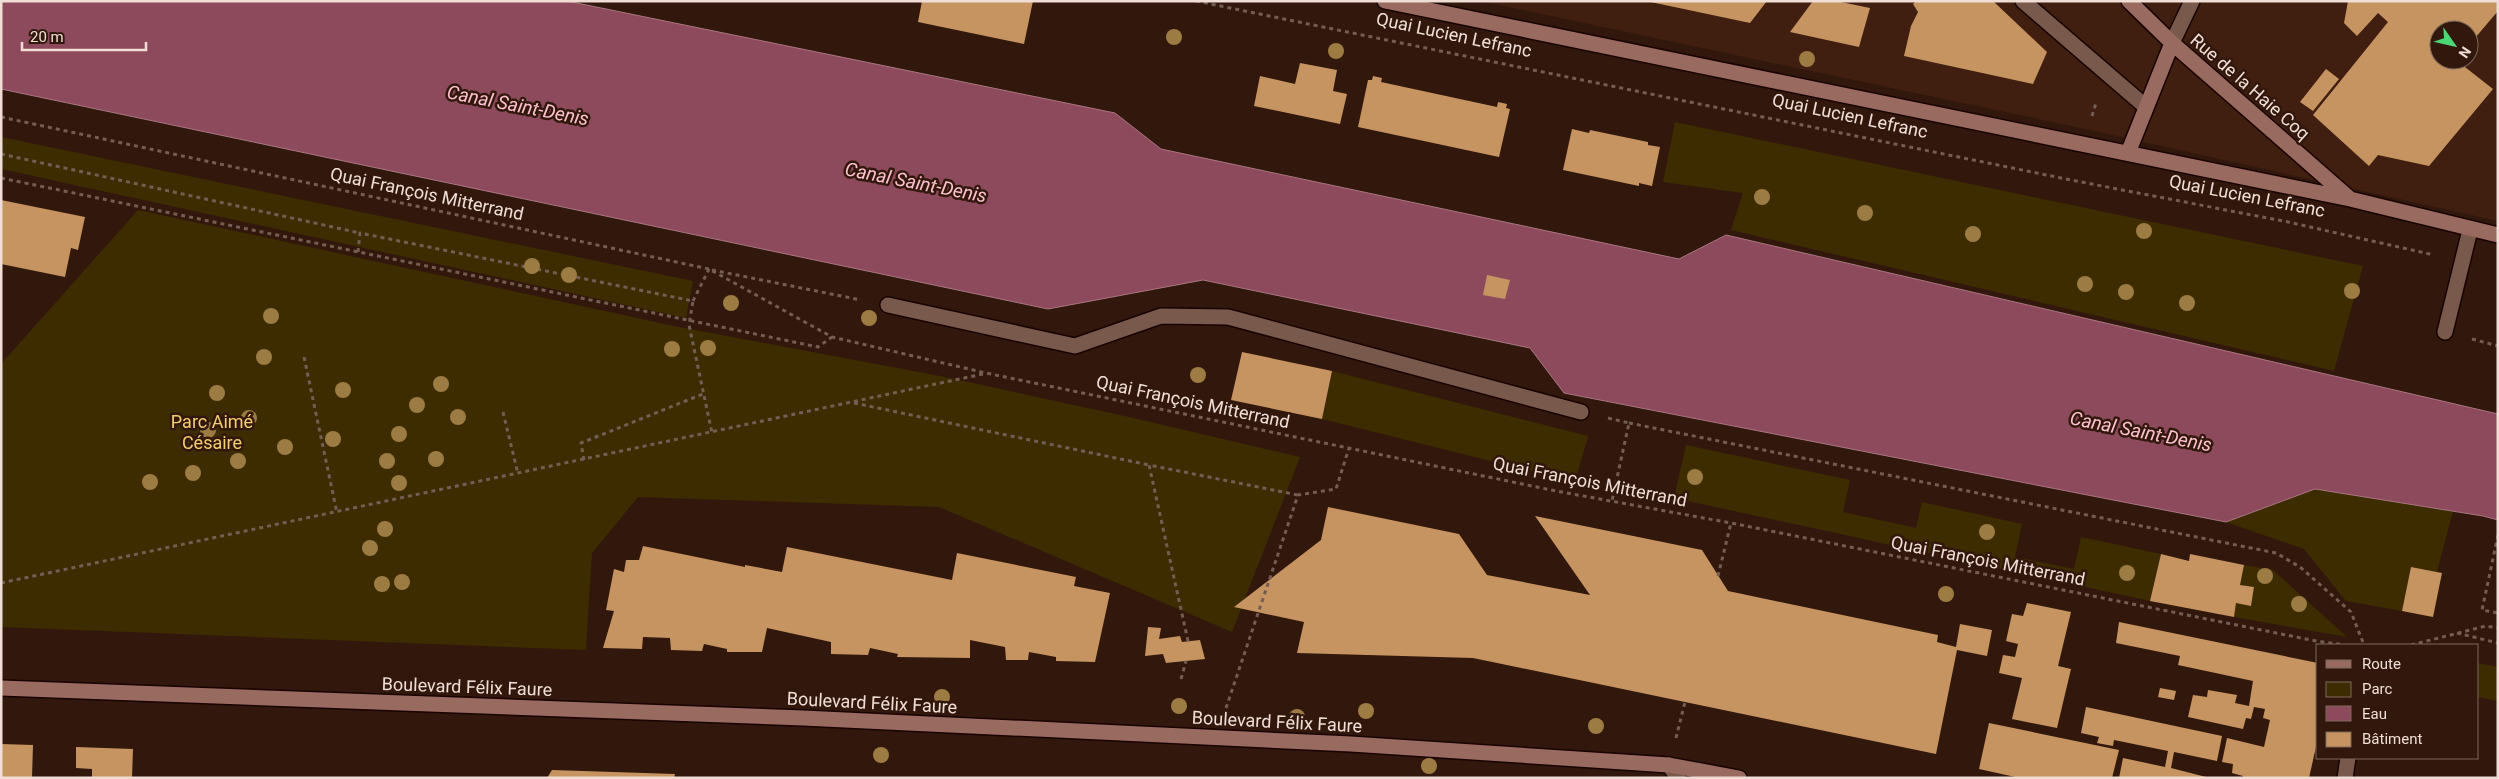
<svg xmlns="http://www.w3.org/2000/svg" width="2499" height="779" viewBox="0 0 2499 779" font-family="Roboto,sans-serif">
<rect width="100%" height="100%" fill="#32180c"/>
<path fill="#401f10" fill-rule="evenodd" d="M 1480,1 L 2498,1 L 2498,221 L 2081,128 ZM 2439,30 L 2469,30 L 2469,60 L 2439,60 Z"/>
<path fill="#3d2c00" d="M 1675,122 L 2363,266 L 2334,371 L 1731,230 L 1743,193 L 1663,182 Z
M 1,137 L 693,281 L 686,318 L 1,169 Z
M 138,210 L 674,326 L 945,377 L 1129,417 L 1300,457 L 1232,632 L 939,507 L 638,497 L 592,553 L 586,650 L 1,627 L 1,364 Z
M 1332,371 L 1588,436 L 1575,482 L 1322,419 Z
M 1686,445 L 1850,480 L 1843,512 L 1916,528 L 1922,502 L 2022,524 L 2015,557 L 2074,569 L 2081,537 L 2161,554 L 2150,601 L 1674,498 Z
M 2315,489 L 2453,511 L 2437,572 L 2411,567 L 2402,611 L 2346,601 L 2304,549 L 2226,522 Z
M 2244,565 L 2273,570 L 2347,637 L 2234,617 L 2236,603 L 2251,605 L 2254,587 L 2240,585 Z
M 2478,663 L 2498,667 L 2498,701 L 2478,697 Z"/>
<path fill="#8c4a5c" stroke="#aa7681" d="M 1,1 L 567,1 L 1115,113 L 1161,149 L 1679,259 L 1726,235 L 2498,414 L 2498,520 L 2483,516 L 2315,489 L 2226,522 L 1564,393 L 1530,348 L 1203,280 L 1048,309 L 1,89 Z"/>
<path fill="#c69460" d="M 922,1 L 1033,1 L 1024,44 L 918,22 Z
M 1646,1 L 1767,1 L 1750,23 Z
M 1813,1 L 1836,1 L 1870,8 L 1859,47 L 1790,32 Z
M 1916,1 L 1993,1 L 2047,52 L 2033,84 L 1904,56 L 1911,26 L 1918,12 L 1913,4 Z
M 2348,1 L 2498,1 L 2498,11 L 2469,45 L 2469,30 L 2439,30 L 2439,60 L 2456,60 L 2493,89 L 2429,166 L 2378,155 L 2369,166 L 2313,115 L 2388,22 L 2378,13 L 2357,36 L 2344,23 Z
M 1300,63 L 1337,70 L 1333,91 L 1347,94 L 1340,124 L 1254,106 L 1260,76 L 1295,84 Z
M 2326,69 L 2339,79 L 2313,111 L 2300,102 Z
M 1373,76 L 1382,78 L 1381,82 L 1497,107 L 1498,102 L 1507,104 L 1506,108 L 1510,109 L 1499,157 L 1358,127 L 1368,80 L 1372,80 Z
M 1572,129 L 1589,133 L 1590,130 L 1648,142 L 1648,145 L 1660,147 L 1652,186 L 1639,183 L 1639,186 L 1563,170 Z
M 1,200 L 85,217 L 78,250 L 71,248 L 65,277 L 1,264 Z
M 1487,275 L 1510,280 L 1505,299 L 1483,295 Z
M 1242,352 L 1332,371 L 1322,419 L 1231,400 Z
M 1328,507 L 1459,534 L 1487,575 L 1590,595 L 1535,516 L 1702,550 L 1728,591 L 1938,635 L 1937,642 L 1956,647 L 1960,624 L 1992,630 L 1987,656 L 1957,650 L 1936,754 L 1473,658 L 1297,653 L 1304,622 L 1234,607 L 1321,540 Z
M 643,546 L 745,567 L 745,565 L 782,572 L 787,547 L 952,580 L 957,553 L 1076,577 L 1074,586 L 1110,593 L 1095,662 L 1056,661 L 1056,657 L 1029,652 L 1028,660 L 1006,660 L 1005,647 L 970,640 L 970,658 L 897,657 L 898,654 L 870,648 L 868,655 L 831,654 L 831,642 L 767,628 L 762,652 L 727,652 L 727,649 L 704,644 L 702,651 L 671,650 L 670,638 L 643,637 L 642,649 L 603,648 L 614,611 L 606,610 L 614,569 L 624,572 L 626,560 L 639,560 Z
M 2161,554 L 2189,561 L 2190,554 L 2244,565 L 2240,585 L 2254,587 L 2251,606 L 2236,603 L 2234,617 L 2150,601 Z
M 2411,567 L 2442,573 L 2433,617 L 2402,611 Z
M 2027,603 L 2071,612 L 2058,666 L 2071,669 L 2057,728 L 2012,719 L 2022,678 L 1999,673 L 2003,655 L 2015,657 L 2018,644 L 2006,641 L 2012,614 L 2023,616 Z
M 2119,622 L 2318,663 L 2318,738 L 2309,778 L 2243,778 L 2243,776 L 2232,773 L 2233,764 L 2222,762 L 2227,738 L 2264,747 L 2270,720 L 2263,718 L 2265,709 L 2254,707 L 2251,719 L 2246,718 L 2243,729 L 2188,717 L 2193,695 L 2207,697 L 2208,690 L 2237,695 L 2235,703 L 2249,706 L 2253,681 L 2178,665 L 2180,656 L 2116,643 Z
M 1148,627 L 1161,628 L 1159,639 L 1180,636 L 1182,642 L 1200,640 L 1205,659 L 1166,663 L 1163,654 L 1145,656 Z
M 2160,688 L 2176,691 L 2174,700 L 2158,697 Z
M 2086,707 L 2222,736 L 2217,761 L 2174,752 L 2171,768 L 2210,778 L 2119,778 L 2123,758 L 2165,767 L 2168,751 L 2114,740 L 2113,746 L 2097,743 L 2099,737 L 2081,733 Z
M 1989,723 L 2119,750 L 2112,778 L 2020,778 L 1979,769 Z
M 1,744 L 33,745 L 32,778 L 1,778 Z
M 76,747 L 133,749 L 132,778 L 92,778 L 92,769 L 76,768 Z
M 552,770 L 675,774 L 674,778 L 547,778 Z"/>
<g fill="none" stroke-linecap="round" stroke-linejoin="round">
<g stroke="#180300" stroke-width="18">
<path id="lane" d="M 2023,1 L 2146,107
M 2172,43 L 2192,1
M 888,305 L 1075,346 L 1161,316 L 1228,317 L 1581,412
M 2445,332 L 2470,230"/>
</g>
<g stroke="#180300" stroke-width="18">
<path id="street" d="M 1669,765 L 1678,778
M 2345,778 L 2348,758"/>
</g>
<g stroke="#180300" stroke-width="18">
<path id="secondary" d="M 1385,1 L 2350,199 L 2498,235
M 2129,1 L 2172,43 L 2349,198
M 2128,153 L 2172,43
M 1,688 L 803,718 L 1351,744 L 1669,765 L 1739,778"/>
</g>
<path stroke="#745d52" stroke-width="3" stroke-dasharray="4 4" stroke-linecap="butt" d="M 1196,1 L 2071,180 L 2288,222 L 2434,255
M 2092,116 L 2096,103
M 1,117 L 709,269 L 832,337 L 986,373 L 1556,491 L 1731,523 L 2316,641 L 2345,645
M 1,154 L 360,233
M 1,178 L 818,347 L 832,337
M 358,252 L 360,233 L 693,301 L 689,325 L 712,433
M 712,270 L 861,300
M 693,301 L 709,269
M 2472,339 L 2498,346
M 304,357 L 337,513
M 854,403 L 1149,465
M 503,412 L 518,474
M 1608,418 L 1629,423 L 1612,501
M 1629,423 L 2276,553 L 2300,567 L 2351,612 L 2364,645
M 584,460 L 581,443 L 703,394
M 2498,535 L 2482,610 L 2498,613
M 1718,576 L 1731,523
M 1,583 L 983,374
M 2457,633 L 2498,643
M 1188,641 L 1149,465 L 1298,495
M 2411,645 L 2486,626 L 2498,628
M 1181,679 L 1186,661
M 1226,708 L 1298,495 L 1336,489 L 1349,448
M 1676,738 L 1685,702"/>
<use href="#lane" stroke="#78594c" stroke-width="15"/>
<use href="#street" stroke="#78594c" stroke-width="15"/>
<use href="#secondary" stroke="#996a5f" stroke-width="15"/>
</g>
<g fill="#9d7c43">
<circle cx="1174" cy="37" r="8"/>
<circle cx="1336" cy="51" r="8"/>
<circle cx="1807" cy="59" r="8"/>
<circle cx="1762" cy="197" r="8"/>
<circle cx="1865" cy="213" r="8"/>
<circle cx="2144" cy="231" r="8"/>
<circle cx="1973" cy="234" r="8"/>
<circle cx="532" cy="266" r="8"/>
<circle cx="569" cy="275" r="8"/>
<circle cx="2085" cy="284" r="8"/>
<circle cx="2352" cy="291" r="8"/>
<circle cx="2126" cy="292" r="8"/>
<circle cx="731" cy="303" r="8"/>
<circle cx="2187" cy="303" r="8"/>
<circle cx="271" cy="316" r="8"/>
<circle cx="869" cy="318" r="8"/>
<circle cx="708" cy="348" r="8"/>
<circle cx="672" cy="349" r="8"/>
<circle cx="264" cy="357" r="8"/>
<circle cx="1198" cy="375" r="8"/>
<circle cx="441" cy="384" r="8"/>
<circle cx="343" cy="390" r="8"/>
<circle cx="217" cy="393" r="8"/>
<circle cx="417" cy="405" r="8"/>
<circle cx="458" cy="417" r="8"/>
<circle cx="249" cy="418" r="8"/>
<circle cx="208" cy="430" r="8"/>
<circle cx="399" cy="434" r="8"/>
<circle cx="333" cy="439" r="8"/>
<circle cx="285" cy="447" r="8"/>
<circle cx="436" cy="459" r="8"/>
<circle cx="238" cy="461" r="8"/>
<circle cx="387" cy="461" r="8"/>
<circle cx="193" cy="473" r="8"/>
<circle cx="1695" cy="477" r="8"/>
<circle cx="150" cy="482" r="8"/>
<circle cx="399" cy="483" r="8"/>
<circle cx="385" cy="529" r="8"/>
<circle cx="1987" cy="532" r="8"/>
<circle cx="370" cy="548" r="8"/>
<circle cx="2127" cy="573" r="8"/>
<circle cx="2265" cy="576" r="8"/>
<circle cx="402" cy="582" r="8"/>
<circle cx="382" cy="584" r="8"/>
<circle cx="1946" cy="594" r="8"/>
<circle cx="2299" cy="604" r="8"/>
<circle cx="942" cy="697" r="8"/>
<circle cx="1179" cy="706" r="8"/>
<circle cx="1366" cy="711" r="8"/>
<circle cx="1297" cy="717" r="8"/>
<circle cx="1596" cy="726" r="8"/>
<circle cx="881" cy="755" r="8"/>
<circle cx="1429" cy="766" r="8"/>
</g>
<g text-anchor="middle" stroke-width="5" stroke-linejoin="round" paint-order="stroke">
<g font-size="18" fill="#f0ded6" stroke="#32180c">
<text transform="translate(1454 35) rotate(12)" y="6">Quai Lucien Lefranc</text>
<text transform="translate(2250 87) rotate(41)" y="6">Rue de la Haie Coq</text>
<text transform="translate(1850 116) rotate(12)" y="6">Quai Lucien Lefranc</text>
<text transform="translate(427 194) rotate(12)" y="6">Quai François Mitterrand</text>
<text transform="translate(2247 196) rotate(11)" y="6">Quai Lucien Lefranc</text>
<text transform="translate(1193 402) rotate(12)" y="6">Quai François Mitterrand</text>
<text transform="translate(1590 482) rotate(11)" y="6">Quai François Mitterrand</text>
<text transform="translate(1988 561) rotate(11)" y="6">Quai François Mitterrand</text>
<text transform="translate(467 687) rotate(2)" y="6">Boulevard Félix Faure</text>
<text transform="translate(872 703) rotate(3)" y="6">Boulevard Félix Faure</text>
<text transform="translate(1277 722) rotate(3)" y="6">Boulevard Félix Faure</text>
</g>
<g font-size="18" fill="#f5ce70" stroke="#32180c">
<text x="212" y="428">Parc Aimé<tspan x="212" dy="21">Césaire</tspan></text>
</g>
<g font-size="19" font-style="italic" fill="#fdc0ce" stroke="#32180c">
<text transform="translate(518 105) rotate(11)" y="7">Canal Saint-Denis</text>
<text transform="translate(916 182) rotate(11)" y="7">Canal Saint-Denis</text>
<text transform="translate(2141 431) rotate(11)" y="7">Canal Saint-Denis</text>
</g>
</g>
<rect width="2499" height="779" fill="none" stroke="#f0ded6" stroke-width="5"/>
<rect x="2316" y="644" width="162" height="115" fill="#32180c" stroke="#7e675d"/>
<rect x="2326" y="660" width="25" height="8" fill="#996a5f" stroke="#7e675d"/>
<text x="2362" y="669" font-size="15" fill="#f0ded6">Route</text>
<rect x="2326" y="682" width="25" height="15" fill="#3d2c00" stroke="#7e675d"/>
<text x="2362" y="694" font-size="15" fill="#f0ded6">Parc</text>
<rect x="2326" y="706" width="25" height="15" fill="#8c4a5c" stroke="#7e675d"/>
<text x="2362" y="719" font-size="15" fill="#f0ded6">Eau</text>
<rect x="2326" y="732" width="25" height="15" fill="#c69460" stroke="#7e675d"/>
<text x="2362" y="744" font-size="15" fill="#f0ded6">Bâtiment</text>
<g transform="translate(2454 45) rotate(124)"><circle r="24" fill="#32180c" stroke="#7e675d"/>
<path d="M0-4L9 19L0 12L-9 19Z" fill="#4cd676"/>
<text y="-8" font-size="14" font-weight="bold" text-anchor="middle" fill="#f0ded6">N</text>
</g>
<path d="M22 42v8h124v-8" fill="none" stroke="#f0ded6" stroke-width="2.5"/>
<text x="30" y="42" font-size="15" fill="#f0ded6" stroke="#32180c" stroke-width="4" paint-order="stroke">20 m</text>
</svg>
